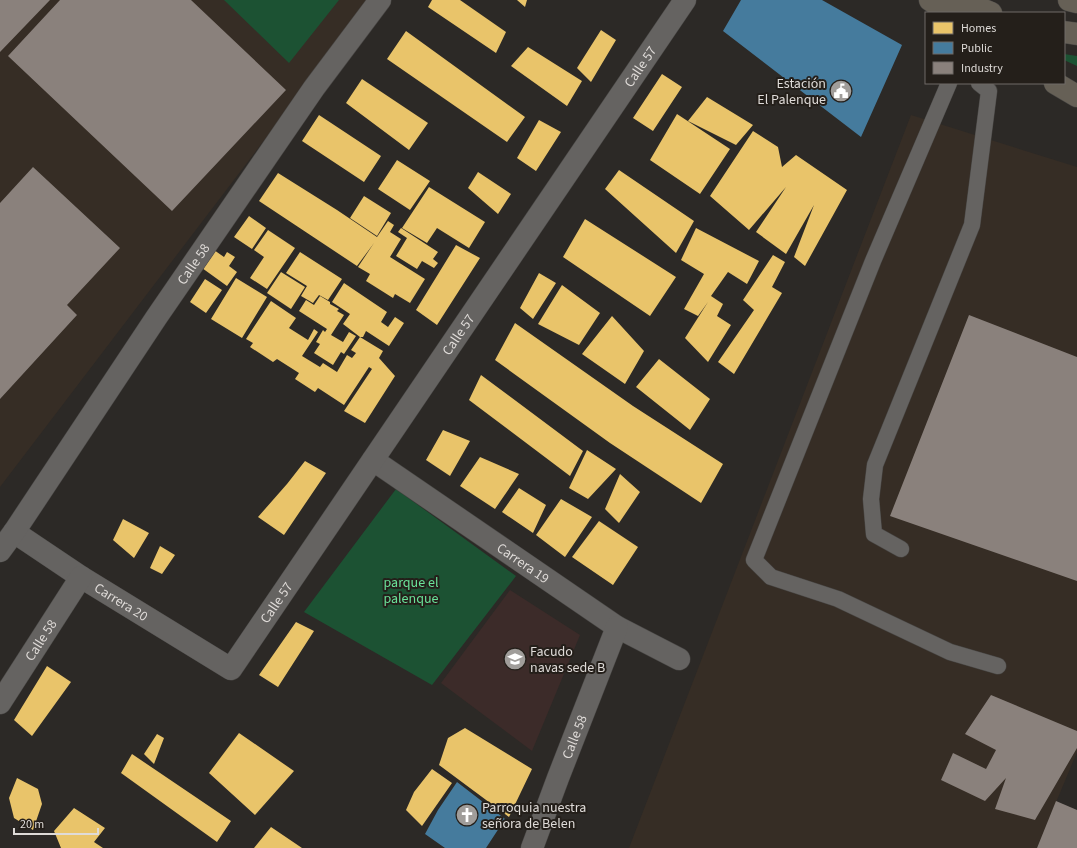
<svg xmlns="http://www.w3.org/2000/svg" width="1077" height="848" viewBox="0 0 1077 848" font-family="'Source Sans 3',sans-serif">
<rect width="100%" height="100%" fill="#2c2926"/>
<path fill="#362d25" d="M 0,0 L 371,0 L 0,487 Z
M 911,115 L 1077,167 L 1077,752 L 1037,848 L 629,848 Z"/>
<path fill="#3c2b29" d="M 510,590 L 580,635 L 532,751 L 441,683 Z"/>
<path fill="#1c5233" d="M 224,0 L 339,0 L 289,63 Z
M 1064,54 L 1077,56 L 1077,66 L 1064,60 Z
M 396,489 L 516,576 L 432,685 L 304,612 Z"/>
<path fill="#e9c46a" d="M 432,0 L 460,0 L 506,32 L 496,53 L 428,7 Z
M 517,0 L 527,0 L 525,7 Z
M 601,30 L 616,40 L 591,82 L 577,68 Z
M 406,31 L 525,117 L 507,142 L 387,59 Z
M 528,47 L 582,81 L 567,106 L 511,66 Z
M 662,74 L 682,87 L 653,131 L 633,118 Z
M 362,79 L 428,123 L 409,150 L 346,103 Z
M 707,97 L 753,125 L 736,145 L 688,121 Z
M 677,114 L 730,149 L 700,194 L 650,160 Z
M 319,115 L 381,156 L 364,182 L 302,141 Z
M 539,120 L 561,132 L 536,171 L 517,158 Z
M 753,131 L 778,147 L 782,167 L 796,155 L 847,190 L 805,266 L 794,257 L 814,205 L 786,254 L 756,232 L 786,187 L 749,230 L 710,196 Z
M 397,160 L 430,181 L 410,210 L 378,189 Z
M 619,170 L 694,221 L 676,253 L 605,189 Z
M 478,172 L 511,194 L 498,214 L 468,188 Z
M 278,173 L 337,210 L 377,237 L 388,221 L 394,225 L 390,232 L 401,239 L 390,257 L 425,279 L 410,303 L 395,294 L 393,298 L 366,281 L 370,274 L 358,267 L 374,243 L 357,266 L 259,201 Z
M 429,187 L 485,222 L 469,248 L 437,228 L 427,243 L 402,228 Z
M 364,196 L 391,213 L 377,236 L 350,218 Z
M 249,216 L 266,228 L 252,249 L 234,237 Z
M 585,219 L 676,277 L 650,316 L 563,257 Z
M 401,228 L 438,252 L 433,259 L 438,263 L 434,268 L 422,261 L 417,269 L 396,256 L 407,238 L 398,232 Z
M 696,228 L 759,261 L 747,284 L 728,272 L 711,296 L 723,304 L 717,316 L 731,325 L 708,362 L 685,338 L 708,302 L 698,316 L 684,309 L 704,274 L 681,260 Z
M 268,230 L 295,248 L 267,289 L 250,278 L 264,257 L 254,250 Z
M 456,245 L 480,258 L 437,325 L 416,310 Z
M 214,250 L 224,257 L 227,252 L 235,257 L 229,266 L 237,272 L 227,286 L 202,268 Z
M 300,252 L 342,279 L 328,300 L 319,295 L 313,303 L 301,296 L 307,286 L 286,273 Z
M 773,255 L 785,262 L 772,287 L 782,293 L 734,374 L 718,362 L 754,310 L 743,300 Z
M 281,272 L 305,287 L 291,309 L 267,293 Z
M 539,273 L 556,283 L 533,319 L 520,308 Z
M 236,278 L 267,297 L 242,338 L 211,319 Z
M 205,279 L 222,290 L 206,313 L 190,302 Z
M 344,283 L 387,312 L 381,322 L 388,327 L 395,317 L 404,323 L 389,346 L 366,331 L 363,337 L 360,337 L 343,324 L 350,314 L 332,302 Z
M 562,285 L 600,313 L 579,345 L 538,324 Z
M 320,296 L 330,302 L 330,304 L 339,309 L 337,311 L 344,315 L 331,335 L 343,342 L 349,332 L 356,336 L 344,354 L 341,352 L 333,365 L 314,353 L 320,344 L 316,342 L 323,330 L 325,332 L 327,329 L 299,311 L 306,300 L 314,305 Z
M 271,301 L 296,318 L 289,328 L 308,340 L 314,329 L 318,332 L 302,356 L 320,367 L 323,363 L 337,372 L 347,355 L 352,358 L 356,353 L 351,350 L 360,337 L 383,351 L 379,358 L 395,376 L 365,423 L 344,411 L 372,369 L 369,367 L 344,405 L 318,388 L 315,392 L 295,379 L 299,373 L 277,359 L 273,362 L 250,347 L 253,343 L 246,339 Z
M 612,316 L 644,351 L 625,384 L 582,354 Z
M 515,323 L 633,406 L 723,464 L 701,503 L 610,443 L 495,360 Z
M 659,359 L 710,399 L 690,430 L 636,387 Z
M 481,375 L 583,451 L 570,476 L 469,400 Z
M 443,430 L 470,441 L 450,476 L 426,460 Z
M 587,450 L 616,469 L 588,499 L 569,488 Z
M 480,457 L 519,474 L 495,509 L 460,486 Z
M 305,461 L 326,473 L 284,535 L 258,517 L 287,484 Z
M 620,474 L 640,492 L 619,523 L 605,509 Z
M 519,488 L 546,505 L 533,533 L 502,512 Z
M 561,499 L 592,517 L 565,557 L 536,535 Z
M 123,519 L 149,533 L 134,558 L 113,540 Z
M 599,521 L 638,547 L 613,585 L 572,557 Z
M 160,546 L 175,555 L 162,574 L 150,568 Z
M 296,622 L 314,631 L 278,687 L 259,675 Z
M 47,666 L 71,682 L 32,736 L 14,720 Z
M 465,728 L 532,769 L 509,817 L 439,765 L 448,738 Z
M 239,733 L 294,771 L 255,815 L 209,773 Z
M 157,734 L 164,738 L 154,764 L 144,754 Z
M 132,754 L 231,821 L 217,842 L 121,773 Z
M 432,769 L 452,783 L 422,826 L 406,810 L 414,792 Z
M 17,778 L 38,789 L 42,804 L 33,830 L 14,818 L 9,798 Z
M 74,808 L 105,828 L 94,842 L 103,848 L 61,848 L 54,831 Z
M 271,827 L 302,848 L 254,848 Z"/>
<path fill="#457b9d" d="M 741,0 L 822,0 L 902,45 L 861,137 L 723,31 Z
M 457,782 L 505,819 L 486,848 L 445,848 L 425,834 L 438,810 Z"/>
<path fill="#8a817c" d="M 0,0 L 50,0 L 0,52 Z
M 60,0 L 191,0 L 286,90 L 172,211 L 8,56 Z
M 33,167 L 120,248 L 67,305 L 77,315 L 0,399 L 0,203 Z
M 969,315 L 1077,357 L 1077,581 L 890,516 Z
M 991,695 L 1077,731 L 1077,748 L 1035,820 L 995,809 L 1006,778 L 985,801 L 941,780 L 953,753 L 986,769 L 996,750 L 965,734 Z
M 1056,801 L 1077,810 L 1077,848 L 1037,848 Z"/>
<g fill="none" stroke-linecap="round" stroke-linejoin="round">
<g stroke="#484644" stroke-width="17">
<path id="lane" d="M 949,83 L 873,261 L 754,560 L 771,577 L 838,599 L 950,652 L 998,666
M 901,549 L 874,534 L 871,499 L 875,465 L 972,225 L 989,91 L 979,83"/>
</g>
<g stroke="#484644" stroke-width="23">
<g id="street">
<path id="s1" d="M 373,460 L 617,627 L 679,659"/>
<path id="s2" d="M 14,532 L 81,577 L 231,669 L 685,0"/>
<path id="s3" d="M 0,551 L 14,532 L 156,318 L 314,88 L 380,0"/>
<path id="s4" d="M 0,703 L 81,577"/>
<path id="s5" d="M 532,848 L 558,778 L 617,627"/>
</g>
</g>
<g stroke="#484644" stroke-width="23">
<path id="highway" d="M 930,0 L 949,13
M 960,0 L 991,13
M 1069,0 L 1077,2
M 1064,32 L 1077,34
M 1055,83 L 1077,96"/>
</g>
<use href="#lane" stroke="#656361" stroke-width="16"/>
<use href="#street" stroke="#656361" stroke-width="22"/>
<use href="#highway" stroke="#666056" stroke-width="22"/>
</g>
<defs>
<g id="civic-disc" transform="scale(1.15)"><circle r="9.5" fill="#a09d9a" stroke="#241f1a"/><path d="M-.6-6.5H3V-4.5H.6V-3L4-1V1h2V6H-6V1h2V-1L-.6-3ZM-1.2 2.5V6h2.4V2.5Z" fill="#fff"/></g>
<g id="school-disc" transform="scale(1.15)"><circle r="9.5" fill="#a09d9a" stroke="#241f1a"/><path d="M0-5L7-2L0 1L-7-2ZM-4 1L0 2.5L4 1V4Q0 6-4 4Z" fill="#fff"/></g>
<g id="church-disc" transform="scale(1.15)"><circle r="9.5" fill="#a09d9a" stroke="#241f1a"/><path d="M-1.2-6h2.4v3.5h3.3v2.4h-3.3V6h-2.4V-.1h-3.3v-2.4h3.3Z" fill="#fff"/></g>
</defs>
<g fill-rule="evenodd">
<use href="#civic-disc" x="841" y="91"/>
<use href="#school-disc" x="515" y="659"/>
<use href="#church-disc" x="467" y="815"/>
</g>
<g text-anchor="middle" stroke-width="4" stroke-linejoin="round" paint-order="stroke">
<g font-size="14" fill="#dfdbd8" stroke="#241f1a">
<text dy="5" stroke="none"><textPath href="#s2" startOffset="985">Calle 57</textPath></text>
<text dy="5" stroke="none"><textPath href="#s3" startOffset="346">Calle 58</textPath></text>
<text dy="5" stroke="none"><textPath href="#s2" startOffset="661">Calle 57</textPath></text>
<text dy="5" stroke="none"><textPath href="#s1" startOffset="182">Carrera 19</textPath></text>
<text dy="5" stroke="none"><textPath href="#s2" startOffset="128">Carrera 20</textPath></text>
<text dy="5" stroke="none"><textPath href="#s2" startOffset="337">Calle 57</textPath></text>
<text dy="5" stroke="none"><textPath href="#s4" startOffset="75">Calle 58</textPath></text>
<text dy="5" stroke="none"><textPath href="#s5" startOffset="119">Calle 58</textPath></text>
</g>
<g font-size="14" fill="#dfdbd8" stroke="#241f1a" text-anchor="start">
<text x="826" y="88" text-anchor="end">Estación<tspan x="826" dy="16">El Palenque</tspan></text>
<text x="530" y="656">Facudo<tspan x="530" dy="16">navas sede B</tspan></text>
<text x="482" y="812">Parroquia nuestra<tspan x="482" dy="16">señora de Belen</tspan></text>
</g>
<g font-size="14" fill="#6ae299" stroke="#241f1a">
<text x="411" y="587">parque el<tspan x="411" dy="16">palenque</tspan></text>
</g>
</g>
<rect x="925" y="12" width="140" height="72" fill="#241f1a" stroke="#6f6a66"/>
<rect x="933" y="22" width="20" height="12" fill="#e9c46a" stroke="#6f6a66"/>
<text x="961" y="32" font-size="12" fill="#dfdbd8">Homes</text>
<rect x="933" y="42" width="20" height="12" fill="#457b9d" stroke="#6f6a66"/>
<text x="961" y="52" font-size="12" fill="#dfdbd8">Public</text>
<rect x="933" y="62" width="20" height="12" fill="#8a817c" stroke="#6f6a66"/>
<text x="961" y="72" font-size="12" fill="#dfdbd8">Industry</text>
<path d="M14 828v6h84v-6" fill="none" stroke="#dfdbd8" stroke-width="2"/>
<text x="20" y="828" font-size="12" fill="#dfdbd8" stroke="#241f1a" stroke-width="3" paint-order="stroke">20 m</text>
</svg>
